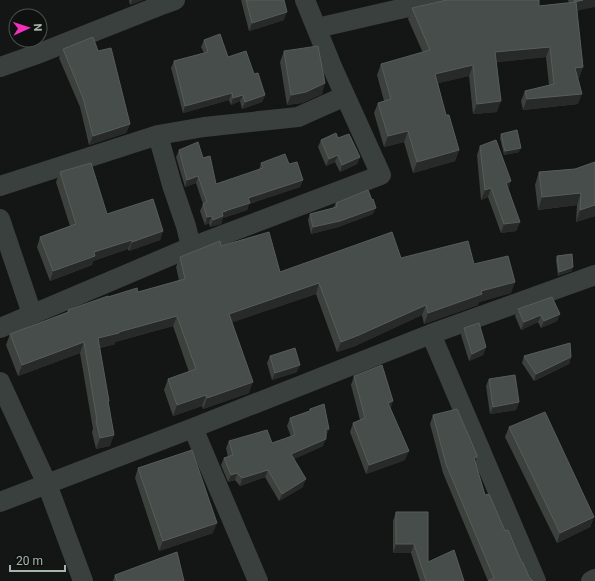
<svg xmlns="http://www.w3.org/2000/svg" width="595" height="581" viewBox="0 0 595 581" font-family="Roboto,sans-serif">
<rect width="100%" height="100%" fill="#141615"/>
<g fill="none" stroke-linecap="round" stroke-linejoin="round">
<path stroke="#3a403d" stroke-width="20" d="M 317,28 L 439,0
M 0,67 L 40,53 L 164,4 L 175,0
M 0,186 L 158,135 L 204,127 L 298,117 L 345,96
M 0,219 L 32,314
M 191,247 L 381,175 L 333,69 L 305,0
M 0,328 L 191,247 L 186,226 L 172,185 L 158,135
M 431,334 L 536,581
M 0,382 L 47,484 L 83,581
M 193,428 L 258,581
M 0,502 L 193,428 L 431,334 L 595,275
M 591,581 L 595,579"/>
</g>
<path fill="#3c413e" d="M 129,0 L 143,0 L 130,5 Z
M 241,0 L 284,0 L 284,20 L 249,31 Z
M 568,0 L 595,0 L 577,11 L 583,67 L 579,78 L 578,78 L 578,104 L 523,110 L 521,101 L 525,91 L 549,85 L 546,57 L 496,62 L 497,112 L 473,114 L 469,76 L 438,83 L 446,115 L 459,150 L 455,161 L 413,173 L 404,142 L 384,147 L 374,113 L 378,103 L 384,101 L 377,75 L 381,64 L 423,53 L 408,19 L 412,8 L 539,6 L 569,3 Z
M 204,40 L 228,57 L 254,74 L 265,95 L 262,102 L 242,109 L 240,101 L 231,105 L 229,100 L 183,113 L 171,68 L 174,61 L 204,53 L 201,47 Z
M 63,49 L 130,124 L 126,133 L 89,145 L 80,107 L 59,58 Z
M 284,51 L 322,94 L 302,103 L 287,105 L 280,62 Z
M 501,134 L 519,152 L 504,155 L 500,138 Z
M 338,138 L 360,157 L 357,164 L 340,172 L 335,162 L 326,166 L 318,147 L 321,140 Z
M 480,146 L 508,189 L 520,222 L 516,231 L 501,233 L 488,197 L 481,200 L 477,155 Z
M 179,150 L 203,158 L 216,184 L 259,170 L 261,163 L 289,164 L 303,180 L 300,187 L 249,204 L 247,210 L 223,218 L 221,224 L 210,227 L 209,223 L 205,225 L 200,211 L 203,204 L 196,183 L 185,187 L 176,157 Z
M 595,162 L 595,216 L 576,222 L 577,205 L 538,210 L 535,185 L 539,172 L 575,169 Z
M 60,172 L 107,214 L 163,231 L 160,240 L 129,251 L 128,249 L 93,261 L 92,265 L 50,281 L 37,247 L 40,237 L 70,226 L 56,182 Z
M 372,200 L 373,214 L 338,227 L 311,234 L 308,220 L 310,214 L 333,208 L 336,203 Z
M 221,246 L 280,272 L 401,258 L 474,264 L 511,293 L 479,302 L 478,305 L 424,324 L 422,315 L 355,346 L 337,352 L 316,294 L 232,322 L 249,393 L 203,409 L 202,406 L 173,416 L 164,390 L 168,379 L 189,372 L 173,326 L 115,342 L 115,344 L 100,348 L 108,404 L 110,446 L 96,449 L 92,432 L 93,429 L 80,353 L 18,376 L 6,345 L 10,334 L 67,312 L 68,310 L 108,297 L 138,292 L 179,280 L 176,267 L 180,257 Z
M 557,256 L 572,271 L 558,276 L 556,260 Z
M 518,309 L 560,314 L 557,321 L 541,328 L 538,322 L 521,330 L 515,316 Z
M 464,328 L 486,347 L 483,355 L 469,361 L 461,335 Z
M 270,356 L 297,372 L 272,380 L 267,363 Z
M 524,356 L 571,357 L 569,364 L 534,381 L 522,363 Z
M 354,376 L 390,409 L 405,460 L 366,474 L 350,432 L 353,423 L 360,420 L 351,385 Z
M 489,379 L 519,402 L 516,410 L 490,414 L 486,386 Z
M 310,409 L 329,429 L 326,436 L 323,446 L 294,459 L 303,487 L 279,501 L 265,477 L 240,486 L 235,480 L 228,482 L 221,465 L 224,458 L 228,457 L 226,448 L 229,441 L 272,443 L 291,437 L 287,426 L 290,418 L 309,411 Z
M 433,415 L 477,457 L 475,462 L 485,495 L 529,577 L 488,581 L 443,473 L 430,424 Z
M 509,427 L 594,517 L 590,527 L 557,543 L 505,437 Z
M 138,468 L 213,533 L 159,551 L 135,478 Z
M 396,512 L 428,562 L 464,581 L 420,581 L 411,553 L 393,553 L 393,521 Z
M 115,575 L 184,581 L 113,581 Z"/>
<path fill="#272a29" d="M 132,0 L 143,0 L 130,5 Z
M 583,0 L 595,0 L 595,7 L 571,12 L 575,2 Z
M 287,12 L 284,20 L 249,31 L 252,23 Z
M 550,47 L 546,57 L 491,63 L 495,52 Z
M 473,65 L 469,76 L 431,85 L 435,74 Z
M 583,67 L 579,78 L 571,79 L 575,68 Z
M 325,83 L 322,94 L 302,103 L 287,105 L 291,95 Z
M 232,93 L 229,100 L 183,113 L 185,106 Z
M 582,94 L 578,104 L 523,110 L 527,99 Z
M 243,95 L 240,101 L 231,105 L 233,98 Z
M 265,95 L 262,102 L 242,109 L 245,102 Z
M 501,101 L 497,112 L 473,114 L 477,104 Z
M 130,124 L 126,133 L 89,145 L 93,136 Z
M 408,131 L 404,142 L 384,147 L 388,136 Z
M 521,148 L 519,152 L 504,155 L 505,151 Z
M 459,150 L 455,161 L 413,173 L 417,162 Z
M 338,155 L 335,162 L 326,166 L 329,159 Z
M 360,157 L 357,164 L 340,172 L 342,165 Z
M 198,176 L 196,183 L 185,187 L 187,180 Z
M 303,180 L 300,187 L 249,204 L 247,210 L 223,218 L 221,224 L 210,227 L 213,220 L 222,212 L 248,198 Z
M 511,181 L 508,190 L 506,183 Z
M 491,188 L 488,197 L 481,200 L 485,190 Z
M 581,193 L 577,205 L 538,210 L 542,197 Z
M 595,205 L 595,216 L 576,222 L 580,210 Z
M 376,208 L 373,214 L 338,227 L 311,234 L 313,227 Z
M 212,216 L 209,223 L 205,225 L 207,217 Z
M 520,222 L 516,231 L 501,233 L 504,224 Z
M 163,231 L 160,240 L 129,251 L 132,242 Z
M 132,240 L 128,249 L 93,261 L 92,265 L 50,281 L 53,271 L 94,252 Z
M 573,267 L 572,271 L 558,276 L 559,272 Z
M 515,282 L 511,293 L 479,302 L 478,305 L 424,324 L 428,313 L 481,291 Z
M 319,283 L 316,294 L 225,325 L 229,314 Z
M 426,305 L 422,315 L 355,346 L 337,352 L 341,342 Z
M 560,314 L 557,321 L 541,328 L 544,321 Z
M 541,315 L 538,322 L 521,330 L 524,322 Z
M 177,316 L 173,326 L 115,342 L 115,344 L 94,349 L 98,338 L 119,332 Z
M 84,342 L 80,353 L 18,376 L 22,365 Z
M 486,347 L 483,355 L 469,361 L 472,354 Z
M 571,357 L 569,364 L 534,381 L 536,374 Z
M 300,365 L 297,372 L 272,380 L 275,373 Z
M 253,382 L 249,393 L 203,409 L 207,398 Z
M 206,395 L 202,406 L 173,416 L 177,405 Z
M 393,401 L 390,411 L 388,403 Z
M 519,402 L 516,410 L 490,414 L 493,407 Z
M 326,429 L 329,429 L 326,436 L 323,436 Z
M 114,435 L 110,446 L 96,449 L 100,438 Z
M 326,439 L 323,446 L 289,461 L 291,454 Z
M 409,451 L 405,460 L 366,474 L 369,465 Z
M 477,457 L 474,466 L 474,458 Z
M 268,470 L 265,477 L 240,486 L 242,478 Z
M 237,473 L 235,480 L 228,482 L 231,475 Z
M 306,479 L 303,487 L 279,501 L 282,494 Z
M 594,517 L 590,527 L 557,543 L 560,533 Z
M 217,523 L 213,533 L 159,551 L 163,541 Z
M 396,544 L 414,544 L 411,553 L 393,553 Z"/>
<path fill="#474d4a" stroke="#565e59" d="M 246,0 L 284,0 L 287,12 L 252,23 Z
M 447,0 L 539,0 L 539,6 L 576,2 L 583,67 L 575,68 L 582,94 L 527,99 L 525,91 L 554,84 L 550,47 L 495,52 L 501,101 L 477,104 L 473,65 L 435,74 L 446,115 L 449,115 L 459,150 L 417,162 L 408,131 L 388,136 L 378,103 L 391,99 L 381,64 L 430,50 L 412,8 Z
M 574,0 L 583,0 L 575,2 Z
M 220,34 L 228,57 L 246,51 L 254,74 L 258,73 L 265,95 L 245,102 L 243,95 L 233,98 L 232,93 L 185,106 L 174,61 L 208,52 L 204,40 Z
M 93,37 L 98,51 L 111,48 L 130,124 L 93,136 L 83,98 L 63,49 Z
M 318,46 L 325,83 L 306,92 L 291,95 L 284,51 Z
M 517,130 L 521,148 L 505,151 L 501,134 Z
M 336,133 L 338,138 L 349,134 L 360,157 L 342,165 L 338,155 L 329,159 L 321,140 Z
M 496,140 L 511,181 L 506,183 L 520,222 L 504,224 L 491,188 L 485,190 L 480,146 Z
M 198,142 L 203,158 L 210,156 L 216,184 L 263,168 L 261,163 L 285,154 L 289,164 L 297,162 L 303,180 L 248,198 L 250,203 L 225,211 L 226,211 L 222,212 L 223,216 L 213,220 L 212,216 L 207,217 L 203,204 L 207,202 L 198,176 L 187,180 L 179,150 Z
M 595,162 L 595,205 L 580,210 L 581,193 L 542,197 L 539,172 L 575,169 Z
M 91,163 L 107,214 L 153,199 L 163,231 L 132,242 L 132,240 L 94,252 L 95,256 L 53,271 L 40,237 L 76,224 L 60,172 Z
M 368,190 L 372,200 L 373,199 L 376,208 L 340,221 L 313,227 L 310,214 L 337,207 L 336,203 Z
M 269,232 L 280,272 L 392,232 L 401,258 L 468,241 L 474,264 L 508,256 L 515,282 L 481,291 L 482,294 L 428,313 L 426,305 L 359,335 L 341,342 L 319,283 L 229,314 L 253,382 L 207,398 L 206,395 L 177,405 L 168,379 L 196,369 L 177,316 L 119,332 L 119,333 L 98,338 L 109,401 L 108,401 L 114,435 L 100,438 L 96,421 L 97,420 L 84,342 L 22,365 L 10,334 L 69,312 L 68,310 L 108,296 L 108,297 L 137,288 L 138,292 L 185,279 L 180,257 L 220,241 L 221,246 Z
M 572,254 L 573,267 L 559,272 L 557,256 Z
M 552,297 L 560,314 L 544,321 L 541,315 L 524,322 L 518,309 Z
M 479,323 L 486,347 L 472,354 L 464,328 Z
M 570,343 L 571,357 L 536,374 L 524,356 Z
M 295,348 L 300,365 L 275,373 L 270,356 Z
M 382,365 L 393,401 L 388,403 L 409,451 L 369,465 L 353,423 L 365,418 L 354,376 Z
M 515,375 L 519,402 L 493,407 L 489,379 Z
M 324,404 L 329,429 L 326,429 L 326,439 L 291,454 L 306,479 L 282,494 L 268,470 L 242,478 L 237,473 L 231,475 L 224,458 L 233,455 L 229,441 L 267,430 L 272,443 L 295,435 L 290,418 L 310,411 L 310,409 Z
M 457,409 L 477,455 L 477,457 L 474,458 L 485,495 L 489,494 L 505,531 L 508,530 L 522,563 L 523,563 L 529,577 L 533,581 L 488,581 L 494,578 L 446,464 L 433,415 Z
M 545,412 L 594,517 L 560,533 L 509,427 Z
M 192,450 L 217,523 L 163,541 L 138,468 Z
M 396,512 L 428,512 L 428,562 L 454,550 L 464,581 L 426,581 L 414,544 L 396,544 Z
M 177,552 L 184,581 L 117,581 L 115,575 Z"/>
<g transform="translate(28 28) rotate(87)"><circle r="19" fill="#0f1110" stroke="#4b534e"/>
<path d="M0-3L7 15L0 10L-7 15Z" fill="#f032ba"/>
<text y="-6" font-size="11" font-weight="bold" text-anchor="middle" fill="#a6b6ab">N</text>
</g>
<path d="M10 565v6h55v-6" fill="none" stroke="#a6b6ab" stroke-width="2"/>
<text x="16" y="565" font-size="12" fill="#a6b6ab" stroke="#0f1110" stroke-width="3" paint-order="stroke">20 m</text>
</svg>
